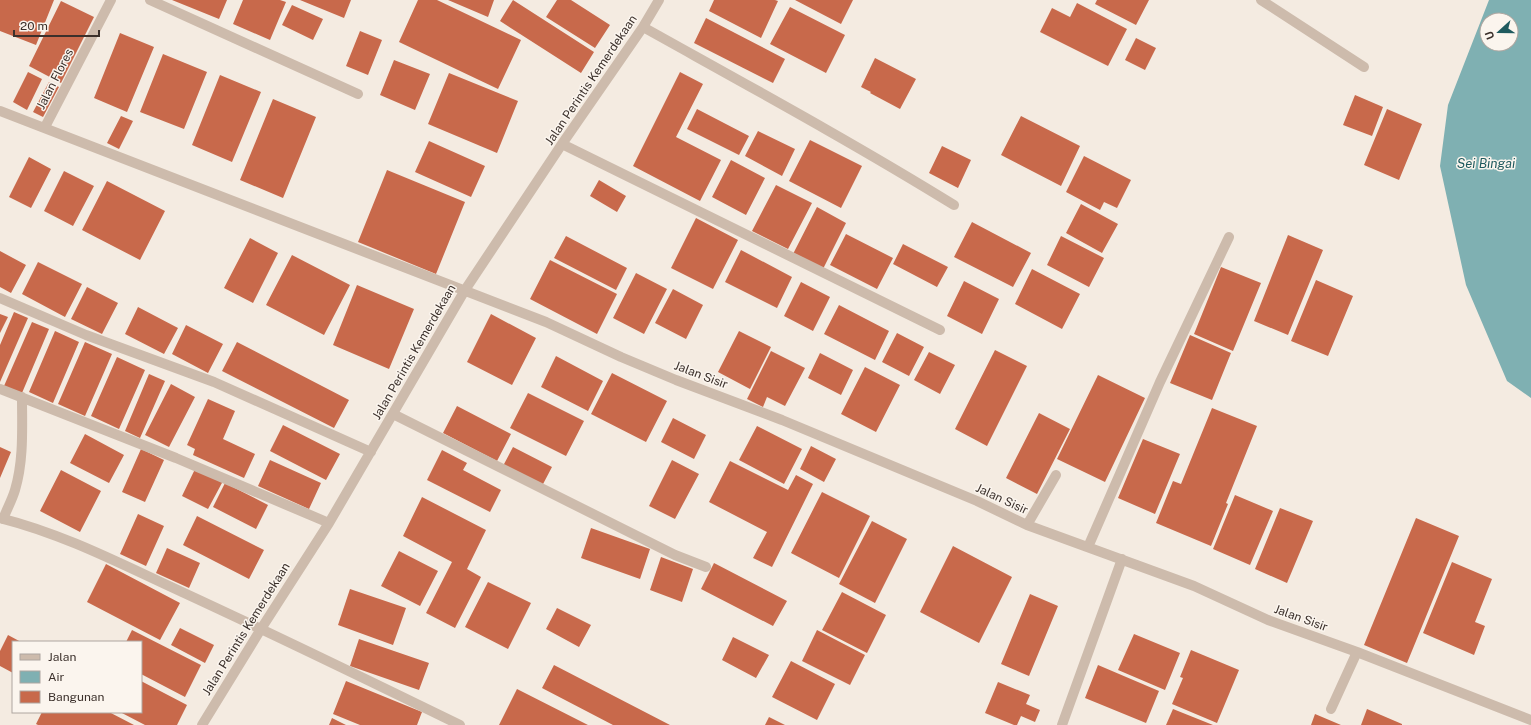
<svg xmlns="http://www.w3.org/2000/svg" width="1531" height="725" viewBox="0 0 1531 725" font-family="'Public Sans',sans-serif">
<rect width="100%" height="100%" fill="#f4ebe1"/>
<path fill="#7fb0b2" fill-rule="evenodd" d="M 1489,0 L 1531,0 L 1531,398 L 1507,381 L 1466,285 L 1440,166 L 1448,105 ZM 1487,20 L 1511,20 L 1511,44 L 1487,44 Z"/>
<path fill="#c8694b" d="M 0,0 L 54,0 L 36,45 L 0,31 Z
M 172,0 L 227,0 L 219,19 Z
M 243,0 L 280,0 L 286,2 L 270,40 L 233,24 Z
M 300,0 L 351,0 L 344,18 Z
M 418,0 L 437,0 L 521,40 L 498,89 L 399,42 Z
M 448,0 L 494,0 L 488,17 Z
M 513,0 L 594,52 L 581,73 L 500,21 Z
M 557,0 L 571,0 L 610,25 L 595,48 L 546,17 Z
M 714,0 L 775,0 L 778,1 L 761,38 L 709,11 Z
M 795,0 L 853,0 L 841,24 Z
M 1097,0 L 1149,0 L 1136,25 L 1095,4 Z
M 61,1 L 94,17 L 61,83 L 29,66 Z
M 1077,3 L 1127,29 L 1108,66 L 1040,32 L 1052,8 L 1070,17 Z
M 292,5 L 323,19 L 313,40 L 282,25 Z
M 790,7 L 845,35 L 826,73 L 770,44 Z
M 706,18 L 785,59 L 773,83 L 694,43 Z
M 360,31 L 382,40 L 368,75 L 346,66 Z
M 120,33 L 154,47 L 127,112 L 94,98 Z
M 1136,38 L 1156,48 L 1145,70 L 1125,60 Z
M 163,54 L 207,72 L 184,129 L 140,112 Z
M 875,58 L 916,79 L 900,109 L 870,93 L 871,92 L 861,87 Z
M 394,60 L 430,74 L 415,110 L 380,95 Z
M 28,72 L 42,79 L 27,110 L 13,102 Z
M 680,72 L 703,84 L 676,137 L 721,160 L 700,201 L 633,166 Z
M 449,73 L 518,101 L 497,153 L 428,124 Z
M 220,75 L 261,92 L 232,162 L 192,145 Z
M 49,82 L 59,87 L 43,117 L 33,112 Z
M 1355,95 L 1383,107 L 1372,136 L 1343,125 Z
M 273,99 L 316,117 L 283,198 L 240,180 Z
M 697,109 L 749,136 L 739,155 L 687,129 Z
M 1387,109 L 1422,124 L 1399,180 L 1364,165 Z
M 121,116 L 133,121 L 119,149 L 107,143 Z
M 1021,116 L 1080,146 L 1061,186 L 1001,155 Z
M 758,131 L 795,149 L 782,176 L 745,156 Z
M 810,140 L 862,166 L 841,208 L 789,181 Z
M 429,141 L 485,166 L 471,197 L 415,172 Z
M 942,146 L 971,160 L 958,188 L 929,173 Z
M 1084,156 L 1131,180 L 1117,208 L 1104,202 L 1100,210 L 1066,192 Z
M 29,157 L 51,169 L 31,208 L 9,197 Z
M 731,160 L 765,178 L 746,215 L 712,197 Z
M 387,170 L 465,202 L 436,274 L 358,242 Z
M 64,171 L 94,186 L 73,226 L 44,211 Z
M 599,180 L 626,196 L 617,212 L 590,196 Z
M 107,181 L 165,211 L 140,260 L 82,230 Z
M 776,185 L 812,203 L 788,249 L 752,231 Z
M 1081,204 L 1118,224 L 1102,253 L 1066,233 Z
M 817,207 L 846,223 L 823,269 L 793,254 Z
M 696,218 L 738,240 L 713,289 L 671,268 Z
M 972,222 L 1031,253 L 1013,287 L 954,257 Z
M 846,234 L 893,258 L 877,289 L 830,265 Z
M 1288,235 L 1323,250 L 1288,335 L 1254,321 Z
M 566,236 L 627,268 L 616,290 L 554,258 Z
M 1061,236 L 1104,258 L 1089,287 L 1047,265 Z
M 250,238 L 278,253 L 253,303 L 224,288 Z
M 903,244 L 948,267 L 937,287 L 893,264 Z
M 741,250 L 792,277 L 777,308 L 725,282 Z
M 0,251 L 26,265 L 11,293 L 0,287 Z
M 292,255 L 350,285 L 324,335 L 266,305 Z
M 550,260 L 617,294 L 597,334 L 530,299 Z
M 38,262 L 82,284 L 65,317 L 22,294 Z
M 1221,267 L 1261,283 L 1233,351 L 1194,334 Z
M 1032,269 L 1080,294 L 1062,329 L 1015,304 Z
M 636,273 L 667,289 L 644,334 L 613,318 Z
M 1316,280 L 1353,296 L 1328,356 L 1291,341 Z
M 964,281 L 999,299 L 982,334 L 947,316 Z
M 801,282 L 830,297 L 813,331 L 784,316 Z
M 357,285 L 414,309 L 389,369 L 333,345 Z
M 87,287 L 118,303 L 102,334 L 71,319 Z
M 673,289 L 703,305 L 686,339 L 655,323 Z
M 839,305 L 889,331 L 875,360 L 824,334 Z
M 138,307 L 178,328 L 164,354 L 125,334 Z
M 14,312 L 28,318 L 0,382 L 0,345 Z
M 0,314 L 8,317 L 0,333 Z
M 491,314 L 536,338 L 512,385 L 467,362 Z
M 32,322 L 49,329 L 22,393 L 4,386 Z
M 186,325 L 223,344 L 208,373 L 172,354 Z
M 55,331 L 79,342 L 53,403 L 29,392 Z
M 739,331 L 771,347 L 750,389 L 718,372 Z
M 897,333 L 924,347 L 909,376 L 882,362 Z
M 1190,335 L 1231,353 L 1212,400 L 1170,383 Z
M 85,342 L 112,354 L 85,416 L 58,404 Z
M 237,342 L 349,400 L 334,428 L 222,371 Z
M 995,350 L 1027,366 L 987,446 L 955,429 Z
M 771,351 L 805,368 L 785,406 L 767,397 L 763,407 L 747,399 Z
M 929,352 L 955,365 L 940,394 L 914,380 Z
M 820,353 L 853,370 L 841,395 L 808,378 Z
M 556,356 L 603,381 L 588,411 L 541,387 Z
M 117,357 L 145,370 L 119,429 L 91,416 Z
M 865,367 L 900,385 L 876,432 L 841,414 Z
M 612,373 L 667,401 L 646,442 L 591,414 Z
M 149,374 L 165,381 L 140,438 L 125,431 Z
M 1098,375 L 1145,398 L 1105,482 L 1057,459 Z
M 171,384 L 195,397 L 169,447 L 145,435 Z
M 528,393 L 584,421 L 566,456 L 510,428 Z
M 208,399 L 235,411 L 223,439 L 255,454 L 244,478 L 193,455 L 195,449 L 187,445 Z
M 457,406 L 511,434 L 497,461 L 443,433 Z
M 1212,408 L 1257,426 L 1226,503 L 1228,504 L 1211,546 L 1156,523 L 1173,481 L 1181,484 Z
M 1039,413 L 1070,429 L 1037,494 L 1006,478 Z
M 673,418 L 706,435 L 694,459 L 661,442 Z
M 283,425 L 340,454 L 326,480 L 270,451 Z
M 757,426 L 802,449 L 784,484 L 739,460 Z
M 85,434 L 124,455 L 109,483 L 70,463 Z
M 1143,439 L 1180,454 L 1155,514 L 1118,498 Z
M 811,446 L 836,459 L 824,482 L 800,469 Z
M 0,447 L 11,452 L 0,478 Z
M 513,447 L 552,467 L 542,486 L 503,466 Z
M 141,449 L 164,460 L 145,502 L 122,492 Z
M 442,450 L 467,463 L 463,470 L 501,490 L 490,512 L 427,480 Z
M 270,460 L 321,483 L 309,509 L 258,486 Z
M 672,460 L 699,474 L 675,519 L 649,506 Z
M 730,461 L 788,490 L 796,475 L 813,484 L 772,567 L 753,558 L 767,532 L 709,502 Z
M 196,467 L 223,481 L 208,509 L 182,496 Z
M 61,470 L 101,491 L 80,532 L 40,511 Z
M 225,483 L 268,505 L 256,529 L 213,507 Z
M 822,492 L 870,516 L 839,578 L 791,553 Z
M 1235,495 L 1273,511 L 1250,565 L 1213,549 Z
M 422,497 L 486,530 L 467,569 L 481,577 L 455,628 L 426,613 L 452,562 L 403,536 Z
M 1280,508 L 1313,521 L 1287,583 L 1255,569 Z
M 138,514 L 164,526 L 146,566 L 120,554 Z
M 197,516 L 264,550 L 249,579 L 183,545 Z
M 1416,518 L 1459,536 L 1407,663 L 1364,645 Z
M 872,521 L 907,539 L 875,603 L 839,584 Z
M 591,528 L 650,549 L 640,579 L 581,558 Z
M 953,546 L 1012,577 L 979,643 L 920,612 Z
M 167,548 L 200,563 L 189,588 L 156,573 Z
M 399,551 L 438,571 L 420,606 L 381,586 Z
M 661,557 L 693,569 L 682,602 L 650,590 Z
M 1452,562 L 1492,579 L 1475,622 L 1485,626 L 1474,655 L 1423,633 Z
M 714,563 L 787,601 L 773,626 L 701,589 Z
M 106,564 L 180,603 L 160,640 L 87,602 Z
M 488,582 L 531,603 L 508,649 L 465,627 Z
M 350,589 L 406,608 L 393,645 L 338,625 Z
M 842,592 L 886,615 L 867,653 L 822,630 Z
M 1030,594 L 1058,606 L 1029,676 L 1001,664 Z
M 557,608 L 591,625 L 579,647 L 546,629 Z
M 180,628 L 214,645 L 205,663 L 171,645 Z
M 132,630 L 201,665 L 185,697 L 141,674 L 141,642 L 126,642 Z
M 817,630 L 865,655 L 850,685 L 802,661 Z
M 1134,634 L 1180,653 L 1165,690 L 1118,670 Z
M 8,635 L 21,642 L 13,642 L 13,673 L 0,666 L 0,651 Z
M 733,637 L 769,655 L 756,678 L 722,660 Z
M 359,639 L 429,663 L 419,690 L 350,666 Z
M 1191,650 L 1239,670 L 1217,723 L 1172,704 L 1183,678 L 1180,677 Z
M 791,661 L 835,684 L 817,720 L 772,697 Z
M 554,665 L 670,725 L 613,725 L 542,688 Z
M 1098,665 L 1159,691 L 1146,723 L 1085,698 Z
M 141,681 L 187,705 L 177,725 L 145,725 L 120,712 L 141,712 Z
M 346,681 L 422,712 L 417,725 L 360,725 L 333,714 Z
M 998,682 L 1030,695 L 1026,704 L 1040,710 L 1035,722 L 1021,716 L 1017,725 L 1014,725 L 985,713 Z
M 517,689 L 588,725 L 499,725 Z
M 1173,709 L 1213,725 L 1166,725 Z
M 1367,709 L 1402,724 L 1402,725 L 1361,725 Z
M 42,712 L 109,712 L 134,725 L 38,725 L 36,724 Z
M 1315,714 L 1341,725 L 1311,725 Z
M 769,717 L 785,725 L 765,725 Z
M 332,718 L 346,725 L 329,725 Z"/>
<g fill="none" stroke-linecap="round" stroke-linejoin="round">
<path stroke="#cdbbac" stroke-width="10" d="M 150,0 L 358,94
M 1261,0 L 1364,67
M 643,27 C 747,85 852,142 954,205
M 0,111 L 546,322 L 621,357 L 676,380 L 782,420 L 977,501 L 1027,525 L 1194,586 L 1268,620 L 1357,652 L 1531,720
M 45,127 L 111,0
M 562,144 L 940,330
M 0,298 L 86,335 L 214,382 L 371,452
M 0,389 L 176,458 L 329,523
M 393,414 L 675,555 L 706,567
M 0,518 C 64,534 123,565 182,592 C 275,635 368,680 460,725
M 3,519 C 7,509 12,500 15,490 C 24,460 22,427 22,397
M 1027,525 L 1056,475
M 1088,547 L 1160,382 L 1229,237
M 1331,709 L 1357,652
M 202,725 L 261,629 L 329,523 L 465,290 L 562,144 L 643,27 L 659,0
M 1062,725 L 1122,559"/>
</g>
<g text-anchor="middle" stroke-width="3" stroke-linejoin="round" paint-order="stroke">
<g font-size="12" fill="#3b302b" stroke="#fbf5ee">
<text transform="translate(55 79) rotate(-63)" y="4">Jalan Flores</text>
<text transform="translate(591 80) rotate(-56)" y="4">Jalan Perintis Kemerdekaan</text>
<text transform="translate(414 352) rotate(-60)" y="4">Jalan Perintis Kemerdekaan</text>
<text transform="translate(701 375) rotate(21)" y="4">Jalan Sisir</text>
<text transform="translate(1002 499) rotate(25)" y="4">Jalan Sisir</text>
<text transform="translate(1301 618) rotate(20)" y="4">Jalan Sisir</text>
<text transform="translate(246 629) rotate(-58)" y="4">Jalan Perintis Kemerdekaan</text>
</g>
<g font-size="13" font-style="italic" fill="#1f5a5e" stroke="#fbf5ee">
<text x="1486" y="168">Sei Bingai</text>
</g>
</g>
<rect x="12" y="641" width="130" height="72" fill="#fbf5ee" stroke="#aea6a0"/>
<rect x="20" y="654" width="20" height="6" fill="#cdbbac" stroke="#aea6a0"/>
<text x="48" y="661" font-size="12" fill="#3b302b">Jalan</text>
<rect x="20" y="671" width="20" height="12" fill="#7fb0b2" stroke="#aea6a0"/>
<text x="48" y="681" font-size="12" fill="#3b302b">Air</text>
<rect x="20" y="691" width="20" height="12" fill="#c8694b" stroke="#aea6a0"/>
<text x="48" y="701" font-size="12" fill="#3b302b">Bangunan</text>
<g transform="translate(1499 32) rotate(249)"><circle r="19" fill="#fbf5ee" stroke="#aea6a0"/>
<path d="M0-3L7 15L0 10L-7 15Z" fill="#1f5a5e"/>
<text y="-6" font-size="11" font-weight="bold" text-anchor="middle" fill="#3b302b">U</text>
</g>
<path d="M14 30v6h85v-6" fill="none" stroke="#3b302b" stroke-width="2"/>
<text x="20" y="30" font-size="12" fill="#3b302b" stroke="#fbf5ee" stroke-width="3" paint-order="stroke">20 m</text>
</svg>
